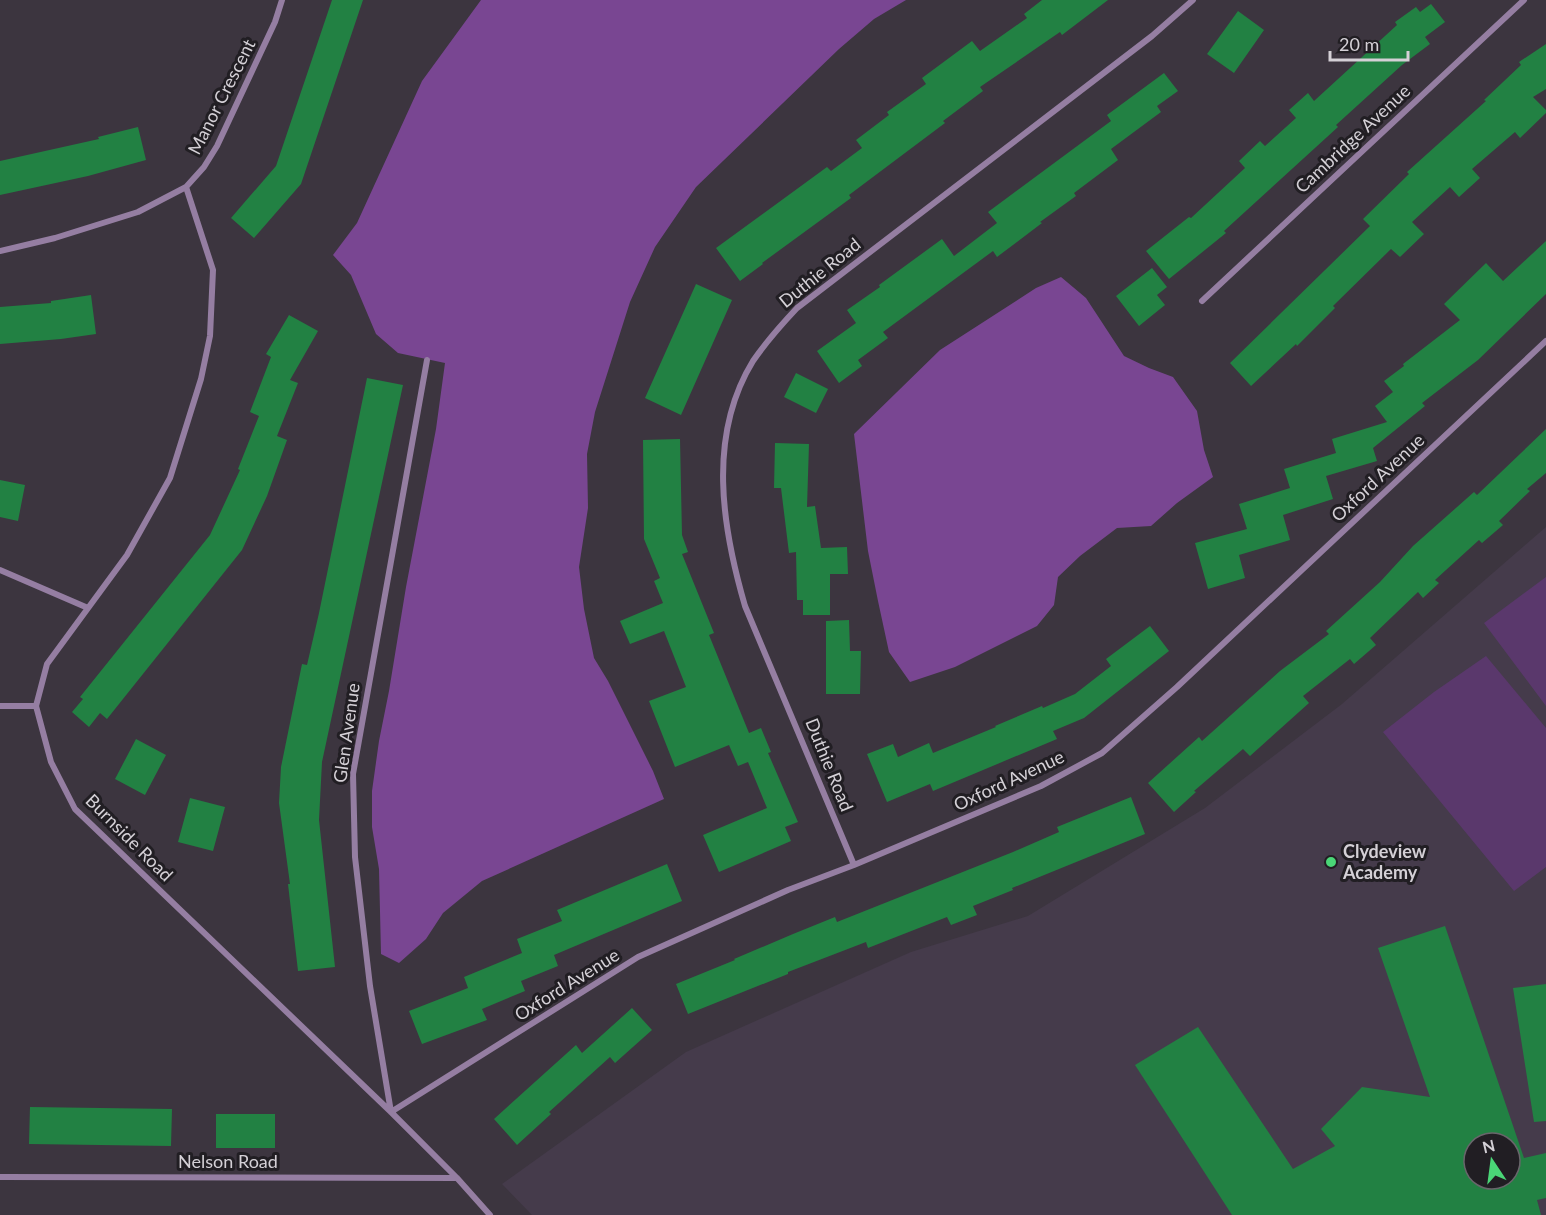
<svg xmlns="http://www.w3.org/2000/svg" width="1546" height="1215" viewBox="0 0 1546 1215" font-family="Lato,sans-serif">
<rect width="100%" height="100%" fill="#3c353f"/>
<path fill="#453b4b" fill-rule="evenodd" d="M 1546,527 L 1546,1215 L 532,1215 L 502,1184 L 686,1052 L 911,952 L 1028,916 L 1205,808 L 1342,704 ZM 1474,1143 L 1510,1143 L 1510,1179 L 1474,1179 Z"/>
<path fill="#5a386c" d="M 1546,577 L 1546,706 L 1484,623 Z
M 1486,656 L 1546,728 L 1546,867 L 1514,891 L 1383,732 L 1434,692 Z"/>
<path fill="#794692" d="M 481,0 L 906,0 L 874,19 L 839,49 L 696,187 L 655,247 L 630,302 L 595,412 L 587,454 L 588,508 L 579,567 L 584,609 L 594,658 L 608,681 L 653,771 L 664,799 L 482,881 L 443,913 L 426,939 L 399,963 L 381,954 L 379,869 L 372,827 L 372,791 L 379,741 L 389,691 L 406,587 L 436,429 L 445,363 L 398,353 L 376,334 L 351,275 L 333,255 L 357,223 L 422,81 Z
M 1061,277 L 1086,298 L 1124,356 L 1149,368 L 1173,377 L 1197,411 L 1204,450 L 1213,477 L 1177,503 L 1151,526 L 1117,528 L 1080,556 L 1058,577 L 1054,605 L 1037,626 L 955,667 L 910,682 L 889,652 L 878,601 L 868,551 L 854,434 L 940,350 L 1036,288 Z"/>
<path fill="#228143" fill-rule="evenodd" d="M 332,0 L 363,0 L 301,184 L 254,238 L 231,218 L 276,166 Z
M 1042,0 L 1108,0 L 1062,35 L 1060,32 L 980,87 L 983,91 L 943,121 L 945,123 L 849,195 L 851,198 L 762,263 L 763,264 L 740,281 L 716,248 L 827,167 L 831,171 L 862,148 L 856,140 L 889,115 L 887,112 L 926,84 L 922,78 L 972,41 L 980,51 L 1027,18 L 1024,14 Z
M 1431,4 L 1445,22 L 1425,37 L 1430,44 L 1402,65 L 1336,125 L 1338,127 L 1224,231 L 1226,233 L 1169,279 L 1146,251 L 1189,217 L 1191,218 L 1245,168 L 1239,161 L 1260,141 L 1265,146 L 1296,118 L 1289,110 L 1308,93 L 1314,101 L 1397,25 L 1395,22 L 1416,7 L 1420,12 Z
M 1238,11 L 1264,30 L 1234,73 L 1207,54 Z
M 1546,44 L 1546,89 L 1533,97 L 1546,110 L 1546,113 L 1520,138 L 1515,132 L 1472,169 L 1480,178 L 1459,197 L 1450,187 L 1412,222 L 1424,234 L 1400,257 L 1391,249 L 1333,306 L 1335,308 L 1297,346 L 1296,344 L 1251,386 L 1230,363 L 1370,226 L 1363,219 L 1409,174 L 1407,172 L 1486,101 L 1484,100 L 1521,65 L 1519,62 Z
M 1164,73 L 1178,91 L 1157,106 L 1161,112 L 1111,149 L 1118,160 L 1074,193 L 1076,196 L 1040,222 L 1042,223 L 997,257 L 993,251 L 883,332 L 888,338 L 858,360 L 862,366 L 839,383 L 817,351 L 856,323 L 847,310 L 880,287 L 879,285 L 942,239 L 954,256 L 997,223 L 988,212 L 1111,121 L 1107,115 Z
M 138,127 L 146,160 L 88,176 L 0,195 L 0,161 L 99,139 L 98,137 Z
M 1546,241 L 1546,294 L 1478,360 L 1422,403 L 1425,406 L 1373,448 L 1377,461 L 1326,476 L 1333,499 L 1283,515 L 1290,540 L 1239,555 L 1245,578 L 1208,589 L 1195,543 L 1247,529 L 1239,504 L 1290,488 L 1284,469 L 1336,453 L 1332,439 L 1387,422 L 1375,406 L 1393,392 L 1384,381 L 1404,366 L 1403,364 L 1460,320 L 1444,304 L 1486,263 L 1503,281 Z
M 1152,268 L 1167,287 L 1157,295 L 1165,305 L 1139,326 L 1116,296 Z
M 696,284 L 732,300 L 681,415 L 645,398 Z
M 91,295 L 96,334 L 61,339 L 0,344 L 0,307 L 51,303 L 51,301 Z
M 289,315 L 318,331 L 290,380 L 298,383 L 277,436 L 287,440 L 267,496 L 242,550 L 107,719 L 100,713 L 89,727 L 72,712 L 83,699 L 80,697 L 210,535 L 240,470 L 238,469 L 259,416 L 250,412 L 271,357 L 266,354 Z
M 796,373 L 828,389 L 816,413 L 784,397 Z
M 367,378 L 403,385 L 322,762 L 319,820 L 335,967 L 298,971 L 288,884 L 290,884 L 279,803 L 281,767 L 302,664 L 307,665 L 319,613 Z
M 1546,429 L 1546,473 L 1527,489 L 1530,491 L 1499,521 L 1503,525 L 1482,543 L 1479,540 L 1435,580 L 1439,583 L 1423,598 L 1418,592 L 1370,638 L 1376,645 L 1354,664 L 1350,659 L 1303,696 L 1309,703 L 1250,756 L 1243,749 L 1194,791 L 1196,792 L 1174,812 L 1148,783 L 1199,737 L 1202,741 L 1280,671 L 1329,634 L 1326,631 L 1380,582 L 1413,546 L 1474,492 L 1477,495 Z
M 680,439 L 682,535 L 688,552 L 682,554 L 714,633 L 709,635 L 749,733 L 761,728 L 771,752 L 768,753 L 798,822 L 785,827 L 791,841 L 719,872 L 703,835 L 767,808 L 748,762 L 738,766 L 729,745 L 675,767 L 649,701 L 686,687 L 664,631 L 630,644 L 620,621 L 663,603 L 654,581 L 660,578 L 644,539 L 643,440 Z
M 775,443 L 809,444 L 807,507 L 815,506 L 821,548 L 847,547 L 848,574 L 830,574 L 830,615 L 803,615 L 803,600 L 797,600 L 796,552 L 789,553 L 781,488 L 774,488 Z
M 0,480 L 25,485 L 18,521 L 0,517 Z
M 849,620 L 850,651 L 861,651 L 860,694 L 826,694 L 826,621 Z
M 1150,626 L 1169,651 L 1084,718 L 1053,731 L 1057,739 L 933,791 L 930,784 L 887,802 L 867,754 L 893,744 L 898,757 L 929,743 L 933,753 L 996,727 L 995,726 L 1042,706 L 1043,708 L 1075,694 L 1111,666 L 1106,659 Z
M 136,739 L 166,755 L 145,795 L 115,779 Z
M 1131,797 L 1145,834 L 1012,888 L 1013,890 L 973,906 L 977,915 L 951,925 L 947,917 L 868,948 L 866,942 L 788,972 L 788,974 L 688,1014 L 676,984 L 735,960 L 734,959 L 793,934 L 835,917 L 837,922 L 1013,852 L 1059,832 L 1057,827 Z
M 190,798 L 225,807 L 213,851 L 178,842 Z
M 667,864 L 682,901 L 554,955 L 558,966 L 521,981 L 525,991 L 482,1009 L 487,1020 L 422,1044 L 409,1011 L 468,988 L 464,977 L 522,953 L 517,939 L 562,921 L 557,910 Z
M 1445,926 L 1524,1158 L 1546,1153 L 1546,1198 L 1537,1200 L 1541,1215 L 1232,1215 L 1135,1065 L 1198,1027 L 1293,1169 L 1335,1146 L 1321,1129 L 1362,1087 L 1430,1097 L 1378,948 ZM 1474,1143 L 1510,1143 L 1510,1179 L 1474,1179 Z
M 1546,984 L 1546,1121 L 1534,1122 L 1513,988 Z
M 632,1008 L 652,1030 L 615,1063 L 610,1057 L 549,1112 L 551,1114 L 517,1145 L 494,1119 L 576,1045 L 582,1053 Z
M 30,1107 L 172,1109 L 171,1146 L 29,1144 Z
M 216,1114 L 275,1114 L 275,1148 L 216,1148 Z"/>
<g fill="none" stroke-linecap="round" stroke-linejoin="round">
<path stroke="#957ea2" stroke-width="6" d="M 186,187 L 213,270 L 210,336 L 201,379 L 170,478 L 127,555 L 47,664 L 36,706 L 51,762 L 75,809 L 391,1112 L 457,1178 L 490,1215
M 0,251 L 55,238 L 138,212 L 186,187 L 204,167 L 217,146 L 275,22 L 282,0
M 1202,301 L 1524,0
M 427,360 L 353,774 L 355,857 L 370,986 L 391,1112 L 638,957 L 788,890 L 854,865 L 1041,786 L 1102,753 L 1177,687 L 1546,341
M 0,570 L 88,608
M 0,706 L 36,706
M 854,865 L 745,606 C 722,527 707,436 753,361 C 766,342 781,325 797,308 L 1152,36 L 1193,0
M 0,1177 L 457,1178"/>
</g>
<circle fill="#4ad677" stroke="#211e23" stroke-width="2" cx="1331" cy="862" r="6"/>
<g text-anchor="middle" stroke-width="6" stroke-linejoin="round" paint-order="stroke">
<g font-size="18" fill="#d4d0d6" stroke="#211e23">
<text transform="translate(222 97) rotate(-63)" y="6">Manor Crescent</text>
<text transform="translate(1353 139) rotate(-43)" y="6">Cambridge Avenue</text>
<text transform="translate(820 273) rotate(-39)" y="6">Duthie Road</text>
<text transform="translate(1378 478) rotate(-43)" y="6">Oxford Avenue</text>
<text transform="translate(347 733) rotate(-82)" y="6">Glen Avenue</text>
<text transform="translate(829 765) rotate(68)" y="6">Duthie Road</text>
<text transform="translate(1009 781) rotate(-25)" y="6">Oxford Avenue</text>
<text transform="translate(129 838) rotate(45)" y="6">Burnside Road</text>
<text transform="translate(567 985) rotate(-32)" y="6">Oxford Avenue</text>
<text x="228" y="1168">Nelson Road</text>
</g>
<g font-size="18" font-weight="bold" fill="#d4d0d6" stroke="#211e23" text-anchor="start">
<text x="1343" y="858">Clydeview<tspan x="1343" dy="21">Academy</tspan></text>
</g>
</g>
<g transform="translate(1492 1161) rotate(347)"><circle r="28" fill="#211e23" stroke="#69656b" stroke-width="1.5"/>
<path d="M0-4.5L10 22L0 15L-10 22Z" fill="#4ad677"/>
<text y="-9" font-size="16" font-weight="bold" text-anchor="middle" fill="#d4d0d6">N</text>
</g>
<path d="M1330 51v9h78v-9" fill="none" stroke="#d4d0d6" stroke-width="3"/>
<text x="1339" y="51" font-size="18" fill="#d4d0d6" stroke="#211e23" stroke-width="4.5" paint-order="stroke">20 m</text>
</svg>
